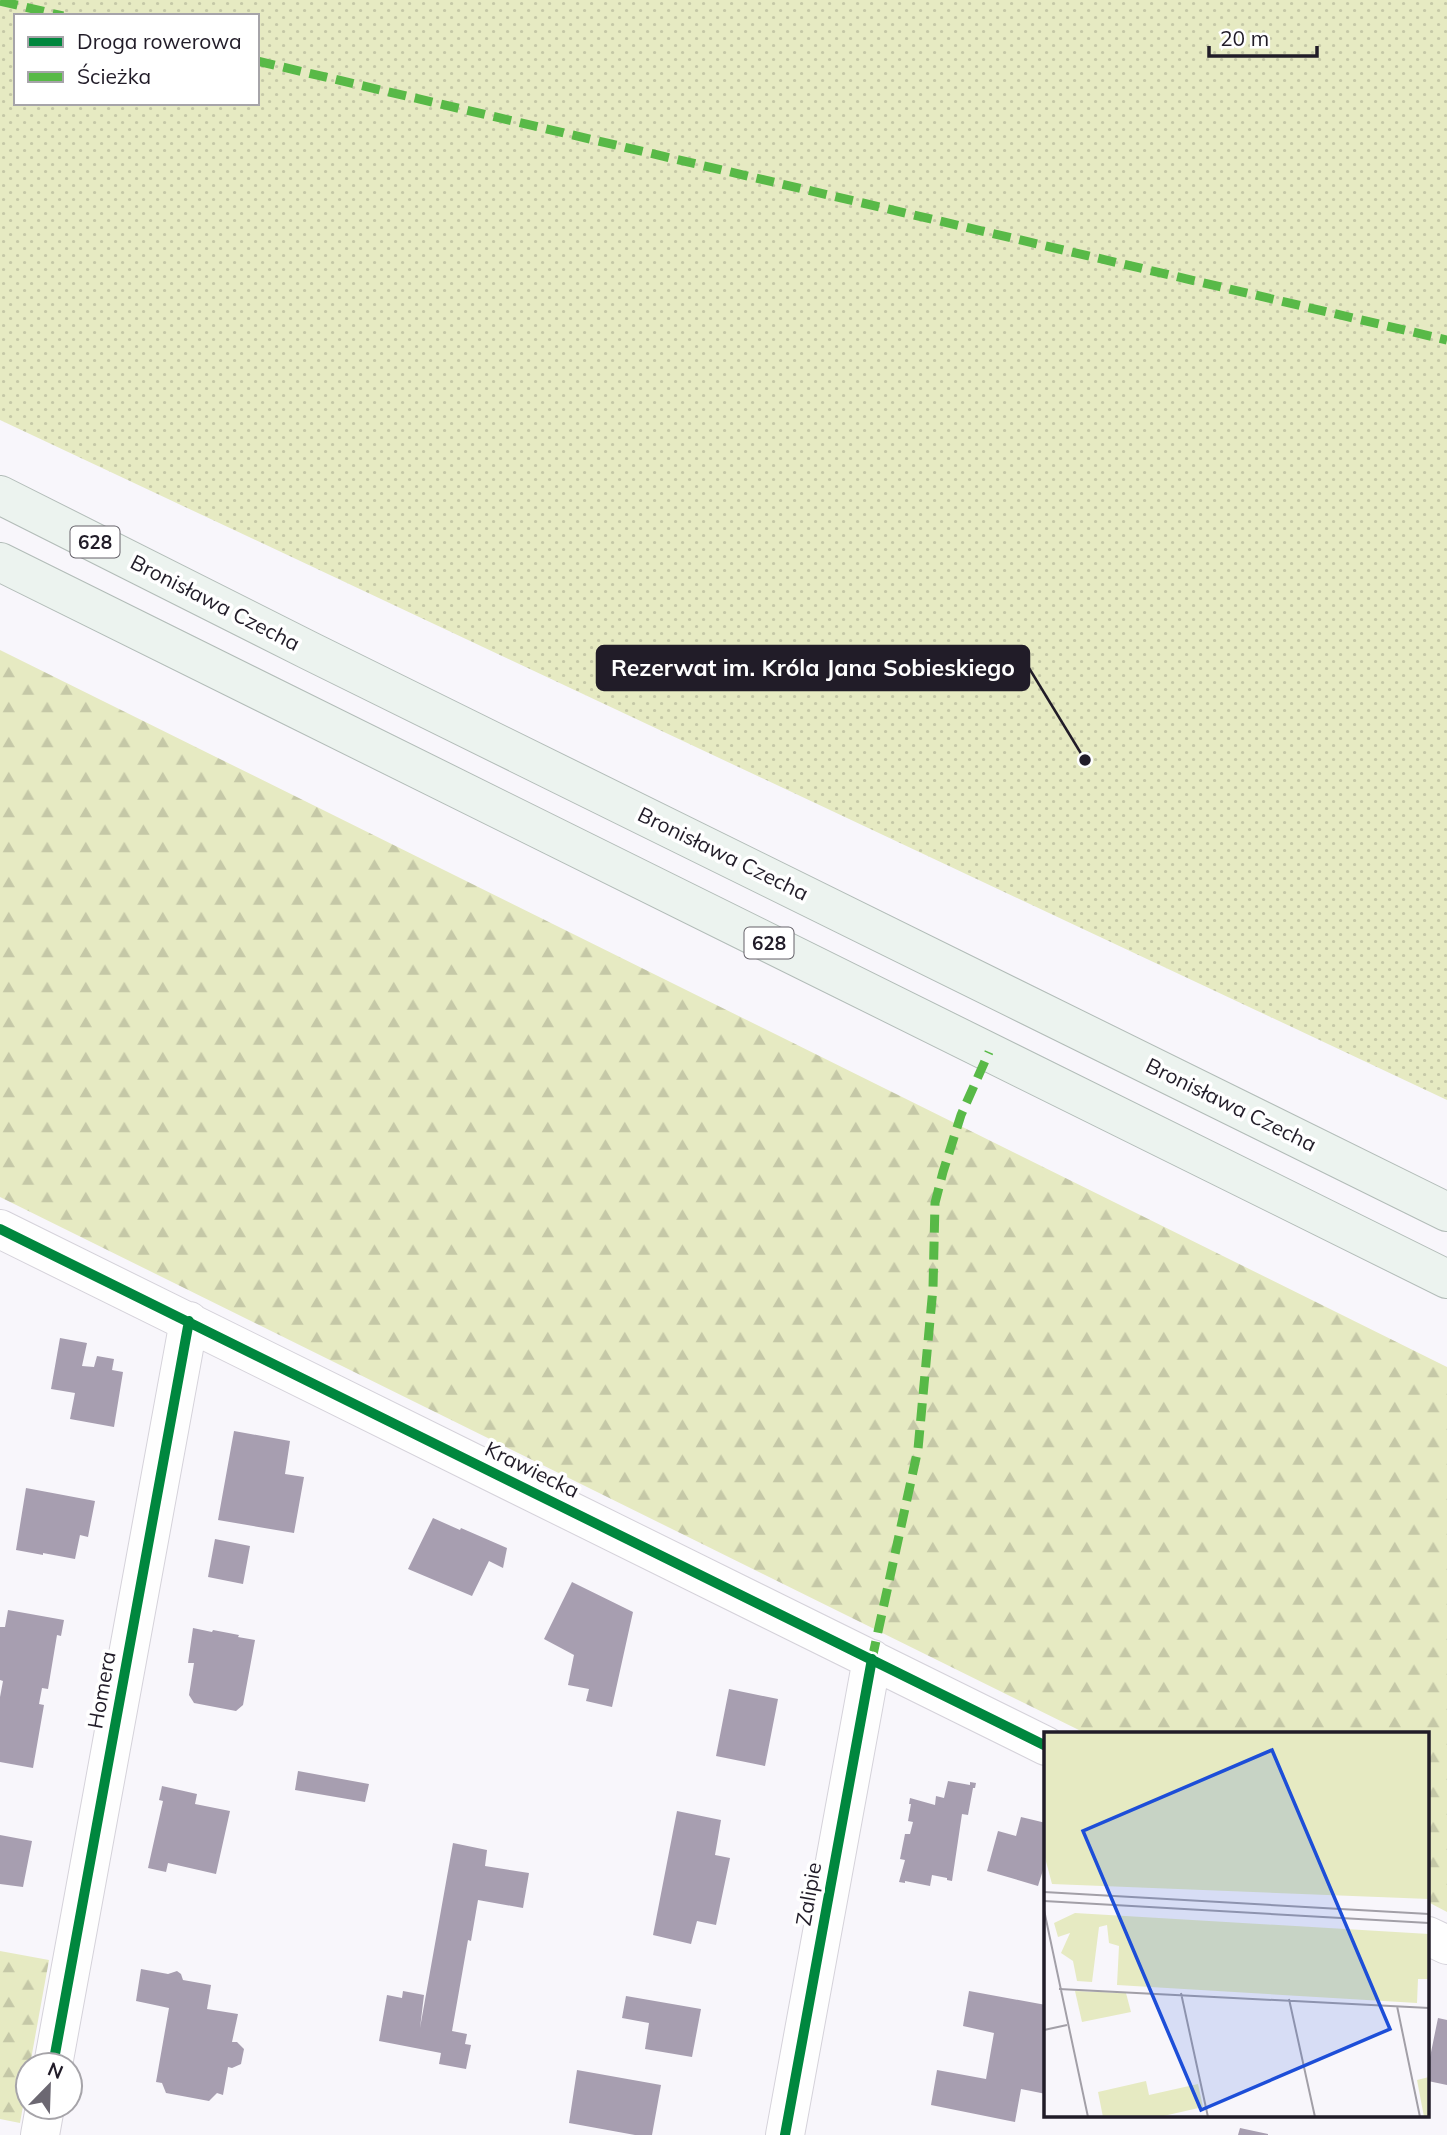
<svg xmlns="http://www.w3.org/2000/svg" width="1447" height="2135" viewBox="0 0 1447 2135" font-family="Mulish,sans-serif">
<defs>
<pattern id="forest-firs" width="22" height="20" patternUnits="userSpaceOnUse" patternTransform="scale(1.75)"><rect width="22" height="20" fill="#e6eac2"/><path d="M5 1l3.5 6h-7zM16 11l3.5 6h-7z" fill="#c5c8a7"/></pattern>
<pattern id="park-dots" width="8" height="8" patternUnits="userSpaceOnUse" patternTransform="scale(1.75)"><rect width="8" height="8" fill="#e6eac2"/><path d="M2 2h.1M6 6h.1" fill="none" stroke="#c5c8a7" stroke-width="1.8" stroke-linecap="round"/></pattern>
</defs>
<rect width="100%" height="100%" fill="#f8f6fb"/>
<path fill="url(#forest-firs)" d="M 0,650 L 1447,1367 L 1447,1912 L 1428,1902 L 1428,1734 L 1087,1734 L 0,1197 Z
M 0,1951 L 49,1960 L 30,2065 L 28,2065 L 28,2078 L 20,2123 L 0,2119 Z"/>
<path fill="url(#park-dots)" fill-rule="evenodd" d="M 0,0 L 1447,0 L 1447,1100 L 0,420 ZM 16,16 L 257,16 L 257,103 L 16,103 Z"/>
<path fill="#a79eb0" d="M 60,1338 L 87,1343 L 82,1366 L 94,1367 L 97,1356 L 114,1359 L 112,1370 L 123,1372 L 114,1427 L 70,1419 L 75,1393 L 51,1389 Z
M 234,1431 L 290,1441 L 285,1474 L 304,1477 L 294,1533 L 218,1520 Z
M 26,1488 L 95,1501 L 88,1537 L 80,1535 L 75,1559 L 43,1553 L 43,1555 L 16,1550 Z
M 433,1518 L 460,1530 L 461,1528 L 507,1548 L 503,1568 L 489,1561 L 472,1596 L 408,1569 Z
M 215,1539 L 250,1546 L 243,1584 L 208,1577 Z
M 572,1582 L 633,1612 L 612,1707 L 586,1701 L 589,1689 L 568,1685 L 574,1655 L 544,1639 Z
M 8,1610 L 64,1620 L 61,1636 L 57,1635 L 48,1689 L 42,1688 L 39,1704 L 44,1705 L 33,1768 L 0,1762 L 0,1697 L 3,1681 L 0,1680 L 0,1627 L 5,1627 Z
M 193,1628 L 212,1632 L 213,1630 L 239,1635 L 238,1637 L 255,1640 L 243,1705 L 236,1711 L 194,1703 L 189,1695 L 194,1663 L 188,1663 Z
M 729,1689 L 778,1699 L 765,1766 L 716,1756 Z
M 298,1771 L 369,1784 L 365,1802 L 295,1790 Z
M 948,1781 L 970,1785 L 970,1782 L 976,1783 L 975,1788 L 973,1788 L 968,1815 L 962,1814 L 952,1881 L 947,1880 L 947,1878 L 932,1875 L 930,1886 L 905,1881 L 905,1883 L 899,1882 L 905,1860 L 900,1859 L 905,1834 L 910,1834 L 913,1822 L 908,1821 L 911,1804 L 909,1804 L 910,1798 L 935,1805 L 936,1796 L 944,1798 Z
M 162,1786 L 197,1794 L 195,1804 L 230,1811 L 216,1874 L 168,1863 L 166,1872 L 148,1868 L 163,1801 L 159,1800 Z
M 677,1811 L 721,1820 L 715,1855 L 730,1858 L 716,1925 L 697,1921 L 691,1944 L 653,1935 Z
M 1021,1817 L 1046,1823 L 1046,1871 L 1043,1870 L 1038,1886 L 987,1871 L 998,1831 L 1016,1836 Z
M 0,1835 L 32,1841 L 23,1887 L 0,1884 Z
M 453,1843 L 487,1850 L 485,1866 L 529,1873 L 523,1908 L 478,1900 L 471,1941 L 468,1940 L 452,2031 L 467,2034 L 465,2044 L 471,2045 L 466,2069 L 439,2064 L 441,2053 L 379,2041 L 387,1995 L 402,1998 L 403,1991 L 424,1995 L 420,2028 Z
M 141,1969 L 168,1974 L 177,1971 L 181,1974 L 183,1980 L 211,1985 L 207,2009 L 238,2014 L 232,2042 L 237,2042 L 244,2049 L 241,2064 L 232,2068 L 228,2067 L 223,2095 L 217,2093 L 209,2101 L 166,2093 L 162,2083 L 156,2082 L 169,2008 L 136,2001 Z
M 969,1991 L 1046,2005 L 1046,2094 L 1021,2089 L 1015,2122 L 931,2105 L 937,2070 L 986,2079 L 994,2033 L 963,2026 Z
M 626,1996 L 701,2009 L 692,2057 L 645,2049 L 649,2023 L 622,2018 Z
M 1438,2018 L 1447,2020 L 1447,2085 L 1428,2081 L 1428,2067 Z
M 577,2070 L 661,2085 L 652,2135 L 635,2135 L 569,2123 Z
M 1240,2128 L 1268,2134 L 1268,2135 L 1238,2135 Z"/>
<g fill="none" stroke-linecap="round" stroke-linejoin="round">
<g stroke="#d5d2da" stroke-width="40">
<path id="street" d="M 0,1229 L 1046,1746
M 1428,1936 L 1447,1945
M 53,2065 L 189,1321
M 40,2135 L 45,2107
M 785,2135 L 872,1659"/>
</g>
<g stroke="#b2bcb8" stroke-width="40">
<path id="primary" d="M 0,495 L 310,651 L 1447,1212
M 0,562 L 1447,1279"/>
</g>
<use href="#street" stroke="#fefefe" stroke-width="38"/>
<use href="#primary" stroke="#ecf3ef" stroke-width="38"/>
<path stroke="#58b947" stroke-width="9" stroke-dasharray="18 9" stroke-linecap="butt" d="M 0,1 L 63,16
M 257,61 L 1447,340
M 872,1659 L 918,1449 L 933,1288 L 935,1203 L 943,1172 L 961,1115 L 989,1052"/>
<g stroke="#fff" stroke-width="15">
<path id="cycleway" d="M 0,1229 L 1046,1746
M 53,2065 L 189,1321
M 785,2135 L 872,1659"/>
</g>
<use href="#cycleway" stroke="#00873e" stroke-width="10"/>
</g>
<g text-anchor="middle" stroke-width="7" stroke-linejoin="round" paint-order="stroke">
<g fill="#fff" stroke="#646068" stroke-width="2">
<rect x="70.5" y="526.5" width="49" height="31" rx="5"/>
<rect x="744.5" y="927.5" width="49" height="31" rx="5"/>
</g>
<g font-size="19" font-weight="bold" fill="#211c28">
<text x="95" y="549">628</text>
<text x="769" y="950">628</text>
</g>
<g font-size="21" fill="#211c28" stroke="#fff">
<text transform="translate(215 603) rotate(27)" y="7">Bronisława Czecha</text>
<text transform="translate(723 854) rotate(26)" y="7">Bronisława Czecha</text>
<text transform="translate(1231 1105) rotate(26)" y="7">Bronisława Czecha</text>
<text transform="translate(532 1470) rotate(26)" y="7">Krawiecka</text>
<text transform="translate(102 1690) rotate(-80)" y="7">Homera</text>
<text transform="translate(809 1894) rotate(-80)" y="7">Zalipie</text>
</g>
</g>
<g transform="translate(1044 1732)">
<rect width="385" height="385" fill="#f8f6fb"/>
<path d="M 31,259 L 82,261 L 87,280 L 38,290 Z" fill="#e6eac2"/>
<path d="M 31,181 L 385,202 L 385,247 L 374,247 L 373,271 L 73,253 L 75,214 L 65,211 L 63,193 L 55,195 L 48,250 L 33,249 L 29,229 L 17,221 L 26,201 L 14,205 L 10,191 ZM 385,345 L 385,385 L 380,385 L 373,348 ZM 102,349 L 105,363 L 154,352 L 159,375 L 115,385 L 59,385 L 54,360 Z" fill="#e6eac2"/>
<path d="M 0,0 L 385,0 L 385,167 L 8,152 L 0,122 Z" fill="#e6eac2"/>
<path fill="none" stroke="#a29fa7" stroke-width="2" d="M 0,160 L 385,182M 0,169 L 385,191M 0,178 L 44,385M 15,257 L 385,276M 137,261 L 164,385M 245,267 L 271,385M 353,274 L 376,385M 0,298 L 23,293"/>
<path fill="#1d4ed8" fill-opacity="0.15" stroke="#1d4ed8" stroke-width="3.5" d="M 228,18 L 346,297 L 157,378 L 39,99 Z"/>
<rect width="385" height="385" fill="none" stroke="#211c28" stroke-width="3.5"/>
</g>
<path fill="none" stroke="#211c28" stroke-width="2.5" d="M1085 760L1029 668"/>
<circle fill="#211c28" stroke="#fff" stroke-width="2.5" cx="1085" cy="760" r="7"/>
<rect fill="#211c28" stroke="#211c28" stroke-width="2.5" x="597" y="646" width="432" height="44" rx="7"/>
<g font-size="23" text-anchor="middle" font-weight="bold" fill="#fff">
<text x="813" y="676">Rezerwat im. Króla Jana Sobieskiego</text>
</g>
<rect x="14" y="14" width="245" height="91" fill="#ffffff" stroke="#a6a4a9" stroke-width="2"/>
<rect x="28" y="37" width="35" height="10" fill="#00873e" stroke="#a6a4a9" stroke-width="2"/>
<text x="77" y="49" font-size="21" fill="#211c28">Droga rowerowa</text>
<rect x="28" y="72" width="35" height="10" fill="#58b947" stroke="#a6a4a9" stroke-width="2"/>
<text x="77" y="84" font-size="21" fill="#211c28">Ścieżka</text>
<g transform="translate(49 2086) rotate(23)"><circle r="33" fill="#ffffff" stroke="#a6a4a9" stroke-width="2"/>
<path d="M0-5L12 26L0 18L-12 26Z" fill="#6c6872"/>
<text y="-10" font-size="19" font-weight="bold" text-anchor="middle" fill="#211c28">N</text>
</g>
<path d="M1209 46v10h108v-10" fill="none" stroke="#211c28" stroke-width="3.5"/>
<text x="1220" y="46" font-size="21" fill="#211c28" stroke="#ffffff" stroke-width="5" paint-order="stroke">20 m</text>
</svg>
